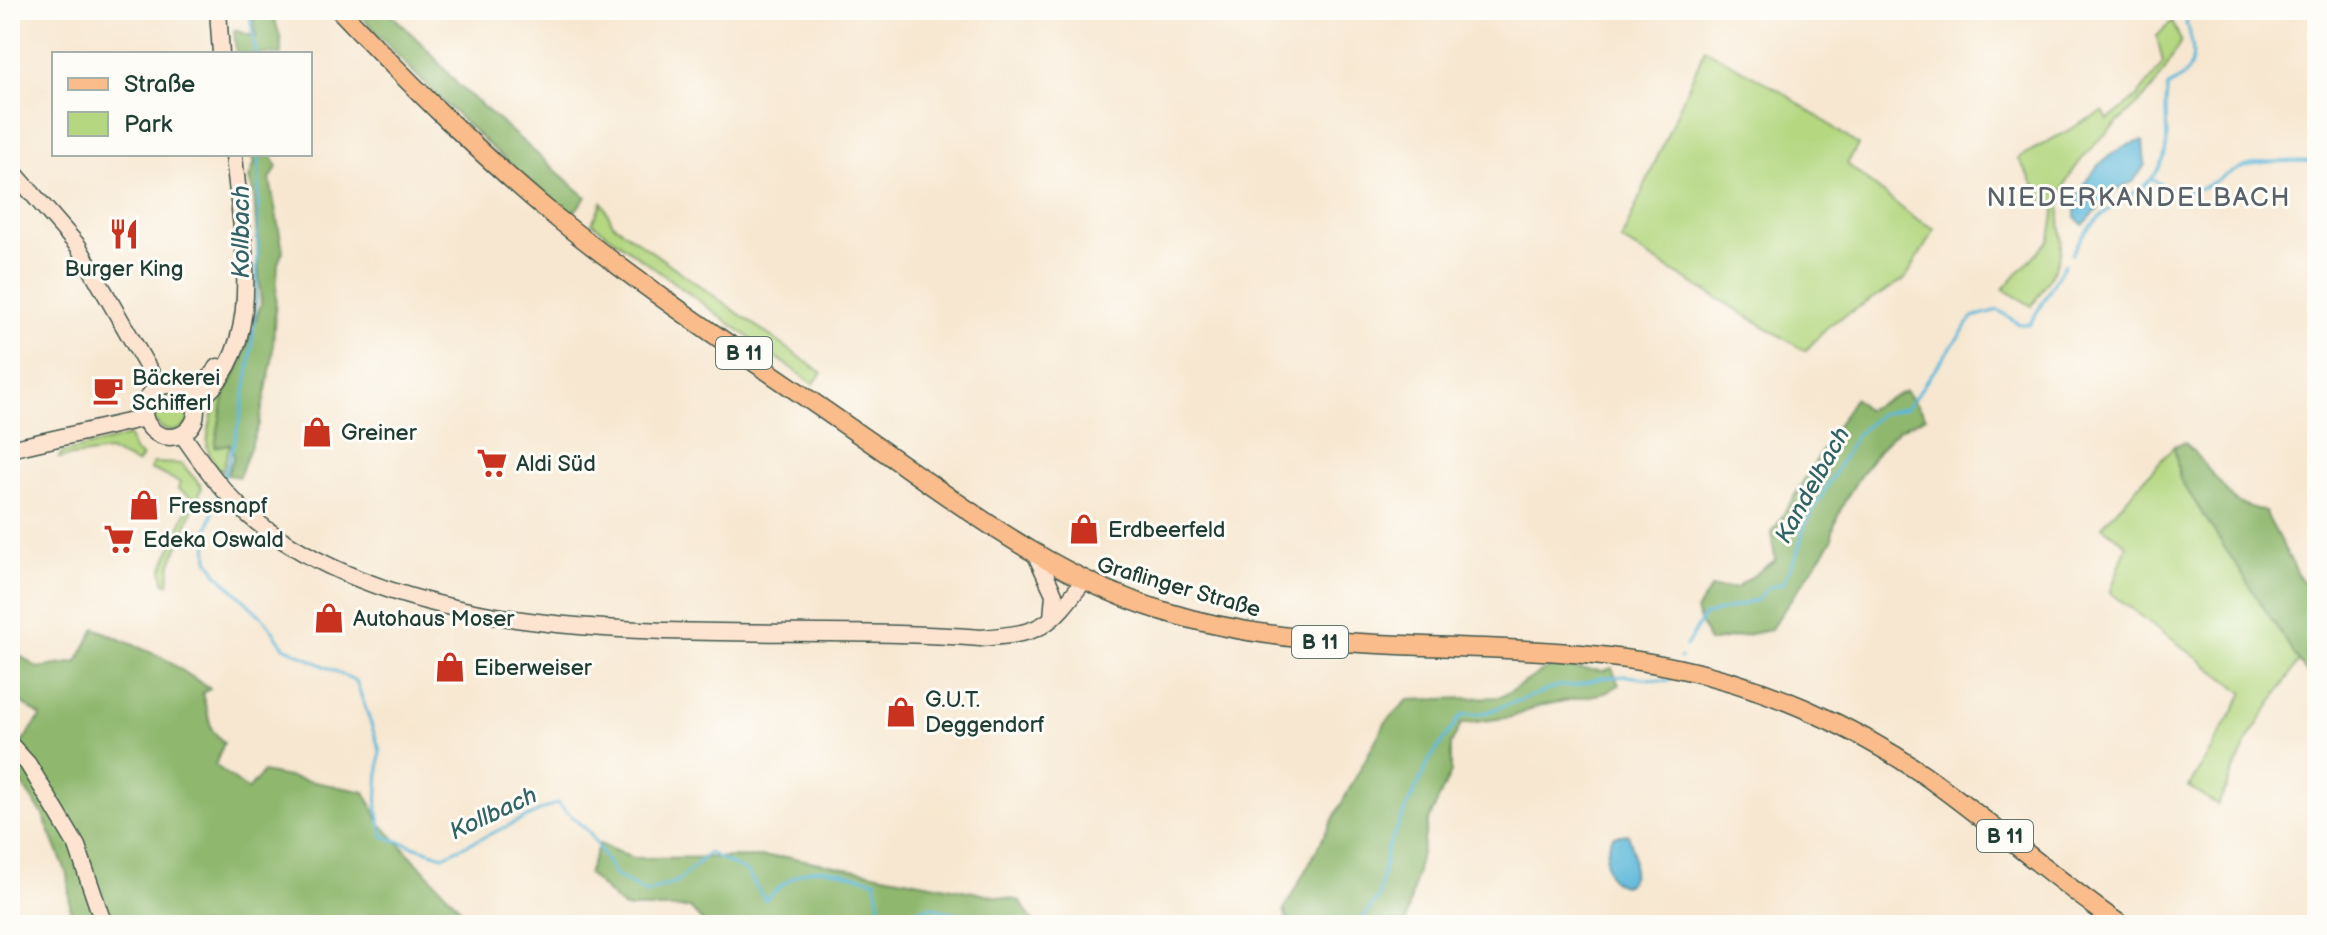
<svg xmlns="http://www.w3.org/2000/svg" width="2327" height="935" viewBox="0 0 2327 935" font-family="'Balsamiq Sans',sans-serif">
<rect width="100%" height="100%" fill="#fdfcf7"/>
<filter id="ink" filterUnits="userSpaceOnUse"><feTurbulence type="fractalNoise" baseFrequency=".0125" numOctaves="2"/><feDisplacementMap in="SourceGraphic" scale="16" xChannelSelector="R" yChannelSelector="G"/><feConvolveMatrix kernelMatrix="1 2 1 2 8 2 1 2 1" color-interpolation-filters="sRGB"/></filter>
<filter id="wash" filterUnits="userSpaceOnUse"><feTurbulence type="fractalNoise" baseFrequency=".006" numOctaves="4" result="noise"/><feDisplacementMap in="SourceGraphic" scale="32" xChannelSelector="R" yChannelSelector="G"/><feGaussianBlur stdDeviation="1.8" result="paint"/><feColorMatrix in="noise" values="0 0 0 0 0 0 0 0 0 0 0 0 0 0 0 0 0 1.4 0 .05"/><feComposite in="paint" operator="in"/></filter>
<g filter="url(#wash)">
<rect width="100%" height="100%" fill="#f7e7d0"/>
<path fill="#b4d780" stroke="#6a8a5a" stroke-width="2" d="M 2172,21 L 2181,41 C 2170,62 2157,86 2140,102 C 2114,127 2087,147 2068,179 C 2051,210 2067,233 2059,257 C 2054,274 2041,291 2032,306 L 2003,289 L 2050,239 L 2055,208 L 2043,200 L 2018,158 L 2103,111 L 2108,120 L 2138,96 L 2163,63 L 2157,36 Z
M 1705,49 L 1784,93 L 1858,145 L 1847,164 L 1914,218 L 1935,229 L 1905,279 L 1831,324 L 1805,351 L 1621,240 Z
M 602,202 L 613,224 L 822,373 L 813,384 L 592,223 Z
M 239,368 L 225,392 L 215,446 L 230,444 L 222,472 C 217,467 210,457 208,450 C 204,431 222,375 239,368 Z
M153 412a19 19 0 1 1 38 0a19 19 0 1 1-38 0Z
M 129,436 L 134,451 L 142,457 L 137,463 L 109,451 L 59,458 L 61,453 Z
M 2174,446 L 2180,479 L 2299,661 L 2250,736 L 2218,805 L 2189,787 L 2244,693 L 2110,593 L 2127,545 L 2102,526 Z
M 153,463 L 182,464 L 202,487 L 171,563 L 168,584 L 164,583 L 162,570 L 192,497 L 178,489 L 180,482 L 150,469 Z"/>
<path fill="#8fb86e" stroke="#577a51" stroke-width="2" d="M 252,10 L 272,10 L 281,40 L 281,54 L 236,54 L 234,30 L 256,37 Z
M 356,10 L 387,10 L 427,49 L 457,84 L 586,197 L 571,216 C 493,152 422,85 356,10 Z
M 251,154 L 271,154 L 277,167 L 270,180 L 283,251 L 278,263 L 272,361 L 259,424 L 239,477 L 227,475 L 234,456 L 230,444 L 215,447 L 225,392 L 239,368 L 261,304 L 254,195 L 249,179 L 255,162 Z
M 1905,391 L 1926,417 C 1917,421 1906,425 1898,431 C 1876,446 1831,514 1832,540 L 1770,630 L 1709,642 L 1696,611 L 1711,588 L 1736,588 L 1775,560 L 1772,533 L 1854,398 L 1866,410 Z
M 2185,442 L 2236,502 L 2265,512 L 2300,578 L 2317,596 L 2317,689 L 2180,479 L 2174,446 Z
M 95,628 L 163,658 L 210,689 L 202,693 L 212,730 L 224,743 L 215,765 L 248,790 L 263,772 L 365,792 L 380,823 L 472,921 L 484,925 L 72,925 L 67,874 L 43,815 L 10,767 L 10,759 L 41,716 L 10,695 L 10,649 L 38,668 L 77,662 Z
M 1551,666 L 1603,671 L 1612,668 L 1619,685 L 1605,693 L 1539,706 L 1512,717 L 1461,724 L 1451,744 L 1451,772 L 1428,822 L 1405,925 L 1289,925 L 1284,910 L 1385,723 L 1408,700 L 1501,697 Z
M 599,844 L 633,858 L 789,857 L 1020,901 L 1035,925 L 938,925 L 927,918 L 916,925 L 706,925 L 690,908 L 624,908 L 588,874 Z"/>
<path fill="#5bb8d9" stroke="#3d7a86" stroke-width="2" d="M 2143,141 L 2145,165 L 2133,182 L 2118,188 L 2083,225 L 2075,217 C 2073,184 2111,145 2143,141 Z
M 1628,834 C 1634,849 1638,872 1627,885 C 1602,884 1603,853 1613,836 Z"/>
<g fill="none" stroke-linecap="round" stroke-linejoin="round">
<path stroke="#5bb8d9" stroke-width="3" d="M 249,10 L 256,54
M 2151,179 C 2201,209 2210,174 2254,164 C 2274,160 2297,162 2317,161
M 2072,254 C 2081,237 2090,224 2106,212 C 2124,197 2145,190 2158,170 C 2175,144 2161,114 2168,86 C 2197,74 2197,50 2186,24 L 2190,10
M 223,479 C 260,370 258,267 259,154
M 218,494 L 207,532 L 208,560 L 219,576 L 266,621 L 284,647 L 356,681 L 380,750 L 377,808 L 383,836 L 443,856 L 557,803 L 589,832 L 615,875 L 646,893 L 678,881 L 709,853 L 747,872 L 765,900 C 812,857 817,868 875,880 L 884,925
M 1686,646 L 1704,616 L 1757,600 L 1769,587 L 1782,584 L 1797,554 L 1805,525 L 1856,435 L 1880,414 L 1907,408 L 1973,317 L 1998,310 L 2019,324 L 2030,324 L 2065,264
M 1680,658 L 1681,657
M 910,925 L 917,910 L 932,907 L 990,925
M 1358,925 L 1379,896 L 1387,849 L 1430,759 L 1462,715 L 1482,714 L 1559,686 L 1575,686 L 1601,678 L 1626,676 L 1669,681 L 1672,677"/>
</g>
</g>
<g filter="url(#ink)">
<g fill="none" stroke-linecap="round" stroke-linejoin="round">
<g stroke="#3f564b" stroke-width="19">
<path id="secondary" d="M 218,10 L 221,54
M 10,168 L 78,246 L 159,387
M144 411a26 26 0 1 1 52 0a26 26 0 1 1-52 0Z
M 189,392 L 205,383 L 218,367
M 195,404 C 271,347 240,236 234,154
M 182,434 C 206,469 231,504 266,529 C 460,667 757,620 981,638 C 1042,633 1048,629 1084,580
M 10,449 L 145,418
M 1035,553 L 1054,594 L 1052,618
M 10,744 L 28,764 L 77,846 L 104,925"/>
</g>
<g stroke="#3f564b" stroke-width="21">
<path id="primary" d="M 340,10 C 409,83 479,154 557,218 C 653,296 759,364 860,435 C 956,501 1051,577 1163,611 C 1332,664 1507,632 1677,668 C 1764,686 1850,724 1923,774 C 1991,822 2053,878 2121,925"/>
</g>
<use href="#secondary" stroke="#fde4d0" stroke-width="16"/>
<use href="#primary" stroke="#f9bc8a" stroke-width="18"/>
</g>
</g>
<defs>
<g id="restaurant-bare" transform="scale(2.4)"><path d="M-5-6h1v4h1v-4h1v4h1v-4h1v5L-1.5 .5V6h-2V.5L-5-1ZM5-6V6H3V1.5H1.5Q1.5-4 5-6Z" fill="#c8321e" stroke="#fdfcf7" stroke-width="2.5" paint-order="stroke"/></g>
<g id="cafe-bare" transform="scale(2.4)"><path d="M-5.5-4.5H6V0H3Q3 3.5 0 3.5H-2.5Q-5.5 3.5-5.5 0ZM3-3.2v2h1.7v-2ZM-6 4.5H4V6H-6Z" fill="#c8321e" stroke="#fdfcf7" stroke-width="2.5" paint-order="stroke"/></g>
<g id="shop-bare" transform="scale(2.4)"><path d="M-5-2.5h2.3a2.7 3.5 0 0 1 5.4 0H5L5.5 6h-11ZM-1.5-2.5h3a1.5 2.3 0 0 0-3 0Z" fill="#c8321e" stroke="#fdfcf7" stroke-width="2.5" paint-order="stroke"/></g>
<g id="supermarket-bare" transform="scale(2.4)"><path d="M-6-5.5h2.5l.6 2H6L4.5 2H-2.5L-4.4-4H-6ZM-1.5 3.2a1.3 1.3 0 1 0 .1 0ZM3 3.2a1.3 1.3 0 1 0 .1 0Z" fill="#c8321e" stroke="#fdfcf7" stroke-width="2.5" paint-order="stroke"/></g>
</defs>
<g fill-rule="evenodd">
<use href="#restaurant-bare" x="124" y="234"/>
<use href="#cafe-bare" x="108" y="390"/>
<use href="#shop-bare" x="317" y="432"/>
<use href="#supermarket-bare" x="492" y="463"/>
<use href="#shop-bare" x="144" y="505"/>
<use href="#shop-bare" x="1084" y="529"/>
<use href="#supermarket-bare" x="119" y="539"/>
<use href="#shop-bare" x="329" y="618"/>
<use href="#shop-bare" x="450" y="667"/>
<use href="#shop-bare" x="901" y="712"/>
</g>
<g text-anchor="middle" stroke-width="6" stroke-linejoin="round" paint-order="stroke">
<g fill="#fdfcf7" stroke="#62766e" stroke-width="2">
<rect x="716" y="337" width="56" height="32" rx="6"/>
<rect x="1292" y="626" width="56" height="32" rx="6"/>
<rect x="1977" y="820" width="56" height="32" rx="6"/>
</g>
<g font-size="20" font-weight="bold" fill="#1f3d34">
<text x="744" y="360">B 11</text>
<text x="1320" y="649">B 11</text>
<text x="2005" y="843">B 11</text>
</g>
<g font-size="22" fill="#1f3d34" stroke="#fdfcf7" text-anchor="start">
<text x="124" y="276" text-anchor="middle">Burger King</text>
<text x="132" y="385">Bäckerei<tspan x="132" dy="25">Schifferl</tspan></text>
<text x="341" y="440">Greiner</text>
<text x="516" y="471">Aldi Süd</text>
<text x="168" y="513">Fressnapf</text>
<text x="1108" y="537">Erdbeerfeld</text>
<text x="143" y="547">Edeka Oswald</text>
<text x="353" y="626">Autohaus Moser</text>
<text x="474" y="675">Eiberweiser</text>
<text x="925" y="707">G.U.T.<tspan x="925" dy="25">Deggendorf</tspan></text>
</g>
<g font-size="22" fill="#1f3d34" stroke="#fdfcf7">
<text transform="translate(1179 586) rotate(16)" y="8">Graflinger Straße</text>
</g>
<g font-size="24" font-style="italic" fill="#316266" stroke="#fdfcf7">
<text transform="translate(241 232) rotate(-90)" y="8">Kollbach</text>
<text transform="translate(1812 485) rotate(-61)" y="8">Kandelbach</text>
<text transform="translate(493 813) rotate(-25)" y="8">Kollbach</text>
</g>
<g font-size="26" letter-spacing="2" fill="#59626a" stroke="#fdfcf7">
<text x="2139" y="206">NIEDERKANDELBACH</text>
</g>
</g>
<rect width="2327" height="935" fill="none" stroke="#fdfcf7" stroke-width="40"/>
<rect x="52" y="52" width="260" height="104" fill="#fdfcf7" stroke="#a4b0a9" stroke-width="2"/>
<rect x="68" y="78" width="40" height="12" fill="#f9bc8a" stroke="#a4b0a9" stroke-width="2"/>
<text x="124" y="92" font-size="24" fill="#1f3d34">Straße</text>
<rect x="68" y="112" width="40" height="24" fill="#b4d780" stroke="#a4b0a9" stroke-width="2"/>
<text x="124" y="132" font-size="24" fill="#1f3d34">Park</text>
</svg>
